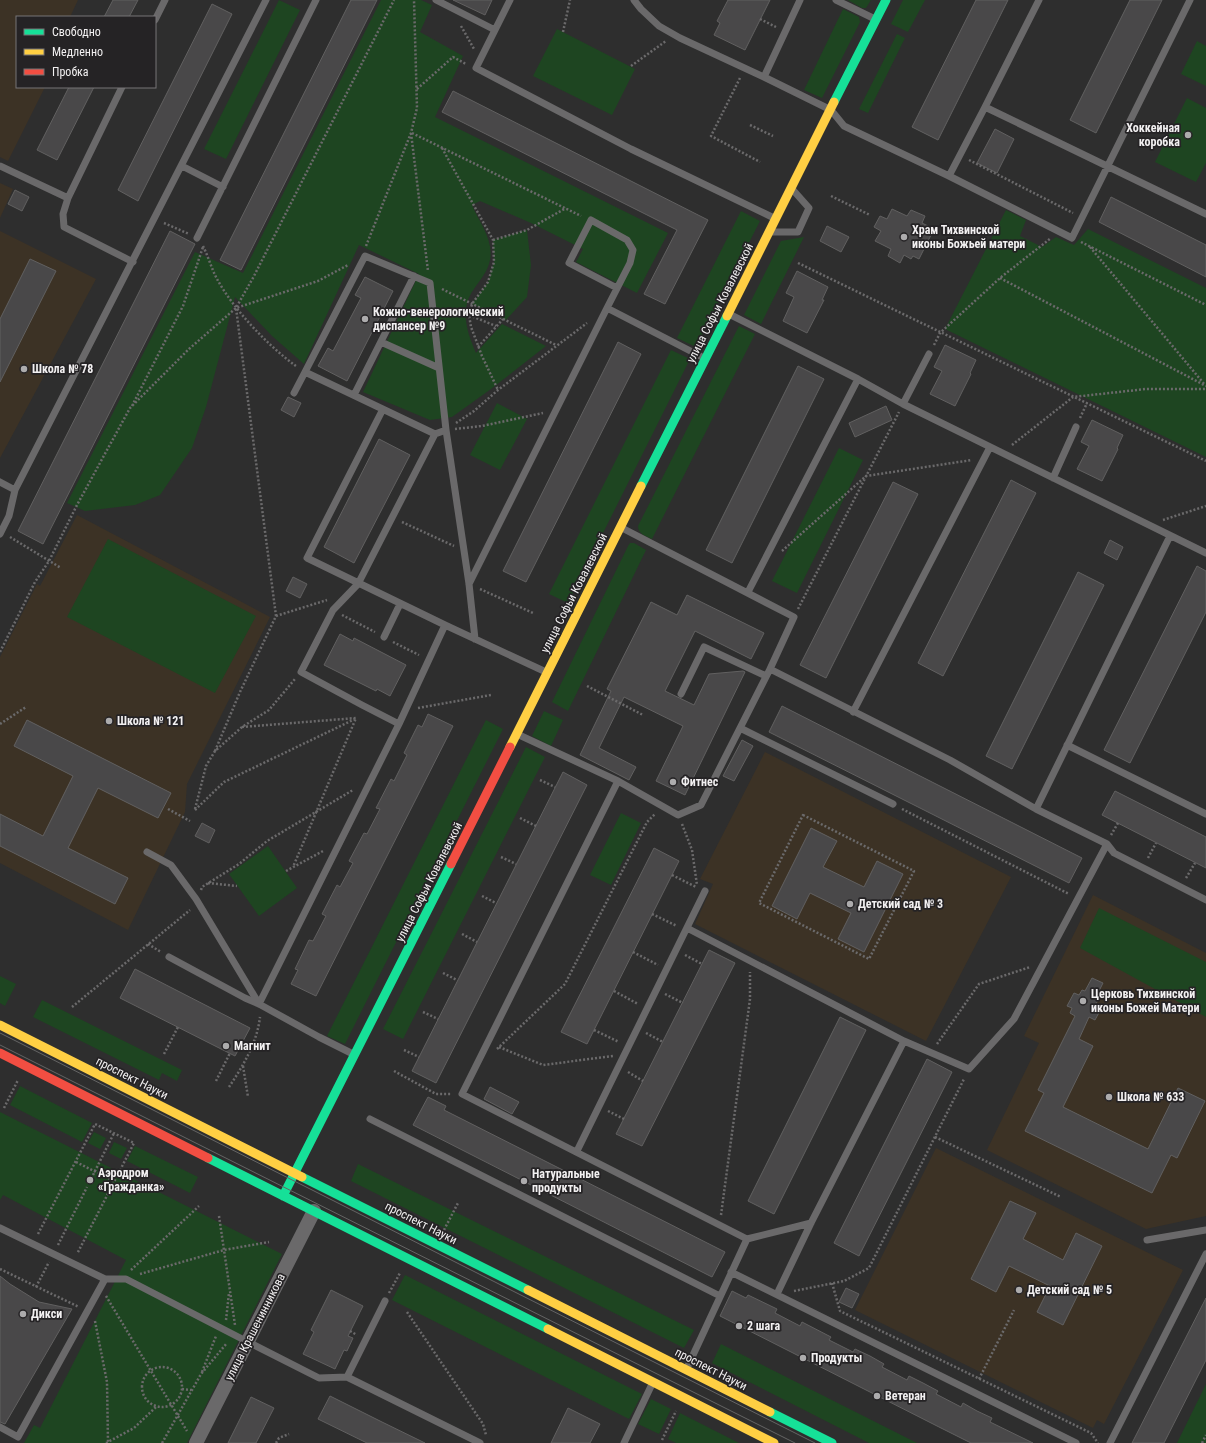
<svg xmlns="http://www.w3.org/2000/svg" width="1206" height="1443" viewBox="0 0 1206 1443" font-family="'Roboto Condensed',sans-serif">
<rect width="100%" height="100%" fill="#2e2e2e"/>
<path fill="#3c3225" d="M 0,0 L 78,0 L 70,17 L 17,17 L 17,87 L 45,87 L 8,161 L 0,157 Z
M 0,183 L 13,189 L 0,218 Z
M 0,231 L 96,279 L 0,458 Z
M 77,515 L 270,617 L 187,784 L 185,812 L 128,930 L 0,863 L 0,657 L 37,584 L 40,586 Z
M 765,752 L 1011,877 L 926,1041 L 695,924 L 713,884 L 700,879 Z
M 1093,895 L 1206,953 L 1206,1216 L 1146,1229 L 987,1150 L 1039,1043 L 1024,1036 Z
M 936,1148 L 1183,1270 L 1104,1424 L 1097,1420 L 1093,1428 L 855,1310 Z"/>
<path fill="#1e4521" d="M 279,0 L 300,10 L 226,159 L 204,149 Z
M 381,0 L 421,0 L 432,5 L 420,32 L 463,56 L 435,117 L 668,233 L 637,293 L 576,262 L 583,249 L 531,223 L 480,201 L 472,205 C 479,222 494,240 490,260 C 488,271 480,280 474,289 C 459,309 467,332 476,353 L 502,324 L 546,346 L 491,389 L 452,417 L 430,420 L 363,392 L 419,274 L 359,245 L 304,364 L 272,336 L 235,297 L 206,407 L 192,448 L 160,495 L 135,505 L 85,511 L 67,503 L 195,252 L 243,273 Z
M 848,0 L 871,0 L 866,8 L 862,8 Z
M 903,0 L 925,0 L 908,32 L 891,24 Z
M 843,9 L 859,17 L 860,22 L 822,98 L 804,90 Z
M 557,29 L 635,69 L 612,115 L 533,76 Z
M 897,34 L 905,38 L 868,113 L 859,109 Z
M 1197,41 L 1206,46 L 1206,86 L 1181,74 Z
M 1187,98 L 1206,108 L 1206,163 L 1196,182 L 1155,162 Z
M 1006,210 L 1026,220 L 1020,236 L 1042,247 L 1056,237 L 1074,245 L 1088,229 L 1206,288 L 1206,457 L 945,329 Z
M 741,211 L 760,221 L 696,347 L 677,338 Z
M 527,230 L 531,265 L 527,297 L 506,320 L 472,304 L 488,282 L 494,262 L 493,240 Z
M 804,237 L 761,324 L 744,315 L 781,241 Z
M 739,326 L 755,334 L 652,539 C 646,536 638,534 638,526 Z
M 671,350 L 690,359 L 568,603 L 549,594 Z
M 497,403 L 527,419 L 500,470 L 470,455 Z
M 839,448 L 863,460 L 797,593 L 772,581 Z
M 108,539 L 256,616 L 215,693 L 67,617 Z
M 630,543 L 634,543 L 646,550 L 568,711 L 552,702 L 628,546 Z
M 544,711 L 563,720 L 551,746 L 532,736 Z
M 486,720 L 503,729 L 345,1044 L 327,1036 Z
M 526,747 L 545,757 L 403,1039 L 383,1029 Z
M 621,813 L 641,823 L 611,885 L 590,875 Z
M 268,846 L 297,888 L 259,916 L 229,874 Z
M 1099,908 L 1206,962 L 1206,1017 L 1080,948 Z
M 0,976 L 16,984 L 5,1006 L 0,1003 Z
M 42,1000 L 182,1070 L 177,1081 L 162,1073 L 159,1080 L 33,1017 Z
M 20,1086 L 92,1123 L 82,1142 L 10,1105 Z
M 0,1112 L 282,1254 L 187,1443 L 24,1443 L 34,1425 L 40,1428 L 126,1260 L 3,1195 L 0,1200 Z
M 94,1132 L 106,1138 L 100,1149 L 88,1143 Z
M 114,1142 L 127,1148 L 121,1159 L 109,1153 Z
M 135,1146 L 198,1177 L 190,1193 L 127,1161 Z
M 358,1164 L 694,1330 L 684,1348 L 351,1181 Z
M 405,1275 L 642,1394 L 629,1419 L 392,1300 Z
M 721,1344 L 917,1443 L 869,1443 L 712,1363 Z
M 1206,1384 L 1206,1443 L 1177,1443 Z
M 651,1399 L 671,1409 L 659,1434 L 638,1424 Z
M 680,1413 L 739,1443 L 676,1443 L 668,1439 Z"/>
<path fill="#494849" stroke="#616060" d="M 113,0 L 138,0 L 129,17 L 104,17 Z
M 351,0 L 377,0 L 241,270 L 220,260 Z
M 453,0 L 492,0 L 485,15 Z
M 728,0 L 770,0 L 745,50 L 714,35 L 720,23 L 717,21 Z
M 976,0 L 1008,0 L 938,140 L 912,127 Z
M 1130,0 L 1162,0 L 1096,133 L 1070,120 Z
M 212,4 L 232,14 L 138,201 L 118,190 Z
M 69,87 L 94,87 L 57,160 L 37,150 Z
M 453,91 L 708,220 L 665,304 L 644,294 L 677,230 L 442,112 Z
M 995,129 L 1014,139 L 997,173 L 977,163 Z
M 15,190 L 29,197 L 22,211 L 8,204 Z
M 1111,197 L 1206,245 L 1206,277 L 1099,222 Z
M 892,209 L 907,216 L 911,210 L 925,216 L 922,223 L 928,226 L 926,230 L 932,233 L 919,259 L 913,256 L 911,259 L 904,255 L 900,263 L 888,256 L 891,249 L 875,241 L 881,231 L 874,227 L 880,216 L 887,219 Z
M 827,226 L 849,237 L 841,252 L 820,241 Z
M 170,231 L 195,244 L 43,544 L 18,531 Z
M 30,259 L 56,271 L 0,382 L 0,319 Z
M 797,271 L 828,287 L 822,300 L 824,300 L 807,333 L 783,321 L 794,297 L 786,293 Z
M 365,277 L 393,291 L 347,381 L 318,366 L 328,348 L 333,351 L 361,298 L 355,295 Z
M 618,342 L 641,354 L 526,582 L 503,571 Z
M 945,345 L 976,360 L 970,373 L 971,374 L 955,406 L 930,394 L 942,371 L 934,367 Z
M 798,366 L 824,379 L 732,563 L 706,550 Z
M 288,397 L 301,403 L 294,417 L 281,410 Z
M 886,406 L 892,420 L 855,437 L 849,423 Z
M 1092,420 L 1123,435 L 1117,448 L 1118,449 L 1102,481 L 1077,469 L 1089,446 L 1081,442 Z
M 379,439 L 410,455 L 354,563 L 324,547 Z
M 1011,480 L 1036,493 L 943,676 L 918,663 Z
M 893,482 L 918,494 L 826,678 L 800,665 Z
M 1110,540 L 1123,547 L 1117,560 L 1104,553 Z
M 1197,566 L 1206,571 L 1206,612 L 1130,763 L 1104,750 Z
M 1078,572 L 1104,585 L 1012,769 L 986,756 Z
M 293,577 L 307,584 L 300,598 L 286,591 Z
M 687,595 L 764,633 L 751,659 L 695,631 L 665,691 L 694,705 L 709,674 L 743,671 L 745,672 L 685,795 L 656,781 L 683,726 L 624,697 L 599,748 L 636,767 L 629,780 L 580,755 L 611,691 L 607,689 L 651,602 L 677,615 Z
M 340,634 L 353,641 L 354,638 L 406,665 L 390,696 L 377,689 L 376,691 L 324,665 Z
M 782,706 L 1082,858 L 1069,883 L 769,732 Z
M 428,714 L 453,726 L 316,996 L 291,984 L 298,970 L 295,969 L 309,940 L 313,941 L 326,916 L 322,914 L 337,885 L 340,887 L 353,863 L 349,861 L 364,833 L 367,834 L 380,809 L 376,808 L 391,779 L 394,781 L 407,755 L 404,753 L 418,725 L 422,727 Z
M 27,720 L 171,793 L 158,818 L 98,788 L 68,848 L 128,878 L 115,904 L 0,846 L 0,814 L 43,836 L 73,776 L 14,746 Z
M 742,740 L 753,746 L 734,781 L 723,776 Z
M 563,772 L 587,785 L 436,1083 L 412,1071 Z
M 1115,791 L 1206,837 L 1206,868 L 1102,815 Z
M 202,823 L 215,830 L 209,843 L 195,836 Z
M 811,828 L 837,841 L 823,867 L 864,887 L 877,861 L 903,874 L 864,952 L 838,939 L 851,913 L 810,893 L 797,919 L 772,906 Z
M 654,848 L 679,861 L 587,1044 L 561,1032 Z
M 709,950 L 735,963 L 642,1146 L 616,1134 Z
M 135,969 L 250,1028 L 235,1056 L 120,998 Z
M 1092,978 L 1103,983 L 1096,997 L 1099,998 L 1096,1004 L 1102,1007 L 1095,1020 L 1089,1017 L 1079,1039 L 1093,1046 L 1063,1107 L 1148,1149 L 1178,1088 L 1205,1101 L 1177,1158 L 1171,1155 L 1152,1193 L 1025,1131 L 1044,1093 L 1038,1090 L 1075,1016 L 1070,1013 L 1072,1008 L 1067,1006 L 1074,993 L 1079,995 L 1082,990 L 1085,991 Z
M 840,1017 L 866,1030 L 774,1214 L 748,1201 Z
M 927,1059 L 952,1072 L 859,1256 L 834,1243 Z
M 490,1087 L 519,1102 L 512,1114 L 484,1099 Z
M 428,1097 L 446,1106 L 444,1110 L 725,1252 L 712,1277 L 413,1125 Z
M 1010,1201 L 1036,1213 L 1023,1239 L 1063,1260 L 1076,1233 L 1102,1246 L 1063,1325 L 1037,1312 L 1050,1286 L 1009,1266 L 996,1292 L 971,1279 Z
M 0,1276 L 10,1284 L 39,1302 L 72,1309 L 5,1424 L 0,1422 Z
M 846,1288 L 859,1294 L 852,1308 L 839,1302 Z
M 331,1290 L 363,1306 L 348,1336 L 353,1338 L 347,1351 L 344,1350 L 335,1369 L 303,1354 L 314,1332 L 311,1330 Z
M 732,1291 L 746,1298 L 748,1295 L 777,1309 L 775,1313 L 800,1326 L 802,1322 L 831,1337 L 829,1340 L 853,1352 L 855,1349 L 870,1356 L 884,1364 L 882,1367 L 907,1380 L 909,1376 L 923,1383 L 938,1391 L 936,1394 L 961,1407 L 963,1403 L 977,1411 L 992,1418 L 990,1422 L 1033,1443 L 971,1443 L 939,1427 L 720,1316 Z
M 1206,1298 L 1206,1360 L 1164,1443 L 1132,1443 Z
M 330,1396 L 382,1422 L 425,1443 L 367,1443 L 318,1419 Z
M 251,1397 L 274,1408 L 256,1443 L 228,1443 Z
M 568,1408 L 600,1424 L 590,1443 L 551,1443 Z"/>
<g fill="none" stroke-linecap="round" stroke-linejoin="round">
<path stroke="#6b6a6b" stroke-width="2.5" stroke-dasharray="2 2" stroke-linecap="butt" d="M 760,19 L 776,27
M 461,26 L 474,49
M 563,32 L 570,0
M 631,66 L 666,41
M 740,78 L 711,136 L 760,162
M 417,89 L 453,57 L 466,64
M 750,125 L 773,136
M 411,133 L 428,271
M 412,133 L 581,216
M 442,148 L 493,240 L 494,262 L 488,282 L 472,304 L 469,315 L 471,327 L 482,356 L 498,390
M 969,160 L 1073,213
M 831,196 L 870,215
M 164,223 L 189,234
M 493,240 L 527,230 L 566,208
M 1081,242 L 1206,305
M 203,246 C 208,256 211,267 216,277 C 232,308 268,346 296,366
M 366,246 L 411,133 L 417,108 L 414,0
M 1090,247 L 1205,385
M 798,263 L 1206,461
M 1000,278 L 1206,386
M 442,289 L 556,345
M 469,315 L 496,326
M 934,345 L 940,333 L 1000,278 L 1051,238
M 478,347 L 503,319
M 132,406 L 183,306 L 203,247
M 1080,418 L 1087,403
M 456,423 L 474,411 L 498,390 L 587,323
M 455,429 L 482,426 L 543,413
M 1012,445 L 1073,397 L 1146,389 L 1206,389
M 1163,520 L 1206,506
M 402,522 L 454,546
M 10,537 L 61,568
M 782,551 L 866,476 L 972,460
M 480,589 L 533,613
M 798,609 L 899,412
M 342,615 L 375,632
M 276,616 L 327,600
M 393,642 L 419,655
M 0,652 L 35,582 L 49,561 L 77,505 L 130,408 L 189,349 L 236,308 L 318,281 L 348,265
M 587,686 L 643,715
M 418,708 L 491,695
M 0,724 L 26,707
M 242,727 L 356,718 L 293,867
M 215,751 L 240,692 L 276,616 L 236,308 L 254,276 L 394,0
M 540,780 L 555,787
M 168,809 L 190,821
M 195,809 L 206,766 L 215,751 L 242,727 L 269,710 L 295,679
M 902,809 L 1069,894
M 195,810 L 224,782 L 355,719
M 803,815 L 914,871 L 869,959 L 759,903 Z
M 520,818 L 536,826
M 682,824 L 692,850 L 697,885
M 1111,835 L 1118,823
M 501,857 L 516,864
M 1148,858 L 1156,843
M 286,871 L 323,851
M 672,875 L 696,887
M 1186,878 L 1195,863
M 208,883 L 237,886
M 201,890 L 202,887 L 239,864 L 267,841 L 353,790
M 482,896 L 496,903
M 652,914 L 677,926
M 462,934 L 477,942
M 148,944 L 161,952
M 633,952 L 658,965
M 685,955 L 702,964
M 443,973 L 457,980
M 614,991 L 638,1004
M 665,994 L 683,1003
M 72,1007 L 190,910
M 423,1012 L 438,1019
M 594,1030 L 619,1042
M 646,1033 L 663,1042
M 937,1044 L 979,984 L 1030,967
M 499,1047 L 543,1065 L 613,1056
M 497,1049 L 565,984 L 647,822 L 655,814
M 404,1050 L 419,1057
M 164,1054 L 178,1027
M 243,1066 L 248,1097
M 394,1071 L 436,1094 L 452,1094
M 628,1072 L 643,1081
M 216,1081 L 230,1053
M 229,1087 C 243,1066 257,1043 260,1017
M 4,1108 L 18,1080
M 608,1111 L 624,1119
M 935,1137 L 1061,1197
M 76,1162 L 114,1181
M 93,1175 L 114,1133
M 721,1215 L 750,999 L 750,972
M 219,1216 L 235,1325
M 444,1230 L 458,1203
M 38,1234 L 95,1124 L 134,1143 L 77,1254
M 58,1245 L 87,1187
M 0,1269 L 79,1307
M 131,1270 L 199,1206
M 140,1274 L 224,1250 L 269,1242
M 832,1283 L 840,1311 L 1091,1433 L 1098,1443
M 36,1287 L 49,1262
M 794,1291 L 844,1281 L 869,1268 L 964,1079
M 389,1293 L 400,1273
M 106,1296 L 187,1431
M 407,1312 L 483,1424 L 486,1435
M 226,1320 L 229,1293
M 95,1321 L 107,1382 L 108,1443
M 350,1331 L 357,1335
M142 1387a20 20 0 1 1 40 0a20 20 0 1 1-40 0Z
M 202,1372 L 216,1336
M 979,1379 L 1014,1310
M 182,1389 L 191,1390
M 662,1440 L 676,1411
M 106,1443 L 134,1428 L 157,1406
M 162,1443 L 201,1374 L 227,1343
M 276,1443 L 279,1438 L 289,1434
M 1202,1443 L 1206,1435"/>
<path stroke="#6a696a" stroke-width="7" d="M 436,0 L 495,30
M 510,0 L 476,68 L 631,149 L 774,218
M 634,0 L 641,9 L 659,26 L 680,38 L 764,77 L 831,110 L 844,126 L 949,176 L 985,107 L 1206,214
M 836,0 L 875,19
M 155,20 L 165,0
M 764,77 L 800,0
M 122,87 L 68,198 L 63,214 L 64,227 L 133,262
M 985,107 L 1039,0
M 0,166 L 68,198
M 182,166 L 223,187
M 949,176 L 1072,238 L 1190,0
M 771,232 L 798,232 L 809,208 L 793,190
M 197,238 L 316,0
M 607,308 L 630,263 L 633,250 L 627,240 L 591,220 L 569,263 L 617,288
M 729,314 L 858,379 L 903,404 L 1206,553
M 381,342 L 439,368
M 294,393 L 305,372
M 354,395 L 414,276
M 903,404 L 929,354
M 383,409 L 307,558 L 445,625
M 435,434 L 305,372 L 365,256 L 430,283 L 446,430 L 469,584 L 475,639
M 1053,478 L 1076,427
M 0,482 L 15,490
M 622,528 L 794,617 L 770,669 L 950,760 L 1036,809 L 1107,844 L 1114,853 L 1206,900
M 0,534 L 9,516 L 15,490 L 266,0
M 469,584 L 607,308 L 704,358
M 748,592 L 858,379
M 384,637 L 400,604
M 681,694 L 704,647 L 766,676
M 853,712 L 990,447
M 399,724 L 362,705 L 301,672 L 333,610 L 358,584 L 435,434 L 446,430
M 740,728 L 893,804
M 517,734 L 618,781 L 462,1094 L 747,1239 L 811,1223
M 1067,745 L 1206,814
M 618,781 L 678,815 L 701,805 L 770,669
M 1036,809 L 1170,536
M 147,852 L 171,865 L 196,899 L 259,1004
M 687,928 L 904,1041
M 169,957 L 245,998 L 259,1004 L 319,1037 L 353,1054
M 259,1004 L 399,724 L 445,625 L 546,672
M 370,1119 L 720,1296
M 577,1151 L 705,891
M 0,1228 L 105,1279 L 18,1437 L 0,1427
M 1147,1240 L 1206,1230
M 731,1272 L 1076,1443
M 105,1279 L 126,1279 L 248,1342 L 319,1378 L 347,1377 L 480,1443
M 777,1294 L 811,1223 L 904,1041 L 969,1069 L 1014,1019 L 1107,844
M 687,1368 L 747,1239
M 347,1377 L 385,1301
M 624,1443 L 653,1382
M 1110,1443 L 1206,1254"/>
<path stroke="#6a696a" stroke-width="14" d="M 196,1443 L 314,1211"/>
<path stroke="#16e098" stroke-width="9" d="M 834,102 L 886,0
M 641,486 L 727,316
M 208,1158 L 548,1329
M 302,1177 L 528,1290
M 283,1196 L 451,864
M 770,1412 L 832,1443"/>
<path stroke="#ffcf43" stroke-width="9" d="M 727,316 L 834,102
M 510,747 L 641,486
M 0,1025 L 302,1177
M 528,1290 L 770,1412
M 548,1329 L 774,1443"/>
<path stroke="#f24e42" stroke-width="9" d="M 451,864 L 510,747
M 0,1053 L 208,1158"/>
<path stroke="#646464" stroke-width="1" d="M 0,1033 L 815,1443
M 0,1045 L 795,1443"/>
</g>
<g fill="#adacad" stroke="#252325" stroke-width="1.5">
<circle cx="1188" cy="135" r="4"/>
<circle cx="904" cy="237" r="4"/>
<circle cx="365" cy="319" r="4"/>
<circle cx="24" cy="369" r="4"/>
<circle cx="109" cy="721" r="4"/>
<circle cx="673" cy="782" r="4"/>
<circle cx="850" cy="904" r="4"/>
<circle cx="1083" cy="1001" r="4"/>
<circle cx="226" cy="1046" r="4"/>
<circle cx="1109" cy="1097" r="4"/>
<circle cx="90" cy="1180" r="4"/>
<circle cx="524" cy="1181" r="4"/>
<circle cx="1019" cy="1290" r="4"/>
<circle cx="23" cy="1314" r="4"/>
<circle cx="739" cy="1326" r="4"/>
<circle cx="803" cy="1358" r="4"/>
<circle cx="877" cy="1396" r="4"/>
</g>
<g text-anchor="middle" stroke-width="3.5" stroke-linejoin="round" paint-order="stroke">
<g font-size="12" font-weight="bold" fill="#f2f0f1" stroke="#252325" text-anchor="start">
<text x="1180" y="132" text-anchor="end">Хоккейная<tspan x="1180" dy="14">коробка</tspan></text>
<text x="912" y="234">Храм Тихвинской<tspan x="912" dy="14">иконы Божьей матери</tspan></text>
<text x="373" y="316">Кожно-венерологический<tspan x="373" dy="14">диспансер №9</tspan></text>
<text x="32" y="373">Школа № 78</text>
<text x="117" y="725">Школа № 121</text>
<text x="681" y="786">Фитнес</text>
<text x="858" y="908">Детский сад № 3</text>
<text x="1091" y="998">Церковь Тихвинской<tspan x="1091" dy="14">иконы Божей Матери</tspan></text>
<text x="234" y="1050">Магнит</text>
<text x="1117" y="1101">Школа № 633</text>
<text x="98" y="1177">Аэродром<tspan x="98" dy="14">«Гражданка»</tspan></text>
<text x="532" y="1178">Натуральные<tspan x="532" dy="14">продукты</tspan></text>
<text x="1027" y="1294">Детский сад № 5</text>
<text x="31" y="1318">Дикси</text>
<text x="747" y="1330">2 шага</text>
<text x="811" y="1362">Продукты</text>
<text x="885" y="1400">Ветеран</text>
</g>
<g font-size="12" fill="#f2f0f1" stroke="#252325">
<text transform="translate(720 303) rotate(-63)" y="4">улица Софьи Ковалевской</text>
<text transform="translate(574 593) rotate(-63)" y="4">улица Софьи Ковалевской</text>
<text transform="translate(429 882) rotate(-63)" y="4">улица Софьи Ковалевской</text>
<text transform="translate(132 1078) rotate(27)" y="4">проспект Науки</text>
<text transform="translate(421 1223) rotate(27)" y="4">проспект Науки</text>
<text transform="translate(255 1327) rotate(-63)" y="4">улица Крашенинникова</text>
<text transform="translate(711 1369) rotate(27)" y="4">проспект Науки</text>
</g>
</g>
<rect x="16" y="16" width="140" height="72" fill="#252325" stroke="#777577"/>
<rect x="24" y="29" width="20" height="6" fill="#16e098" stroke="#777577"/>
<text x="52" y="36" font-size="12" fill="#f2f0f1">Свободно</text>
<rect x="24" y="49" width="20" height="6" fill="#ffcf43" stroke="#777577"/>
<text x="52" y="56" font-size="12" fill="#f2f0f1">Медленно</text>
<rect x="24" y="69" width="20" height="6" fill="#f24e42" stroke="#777577"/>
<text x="52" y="76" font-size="12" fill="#f2f0f1">Пробка</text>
</svg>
